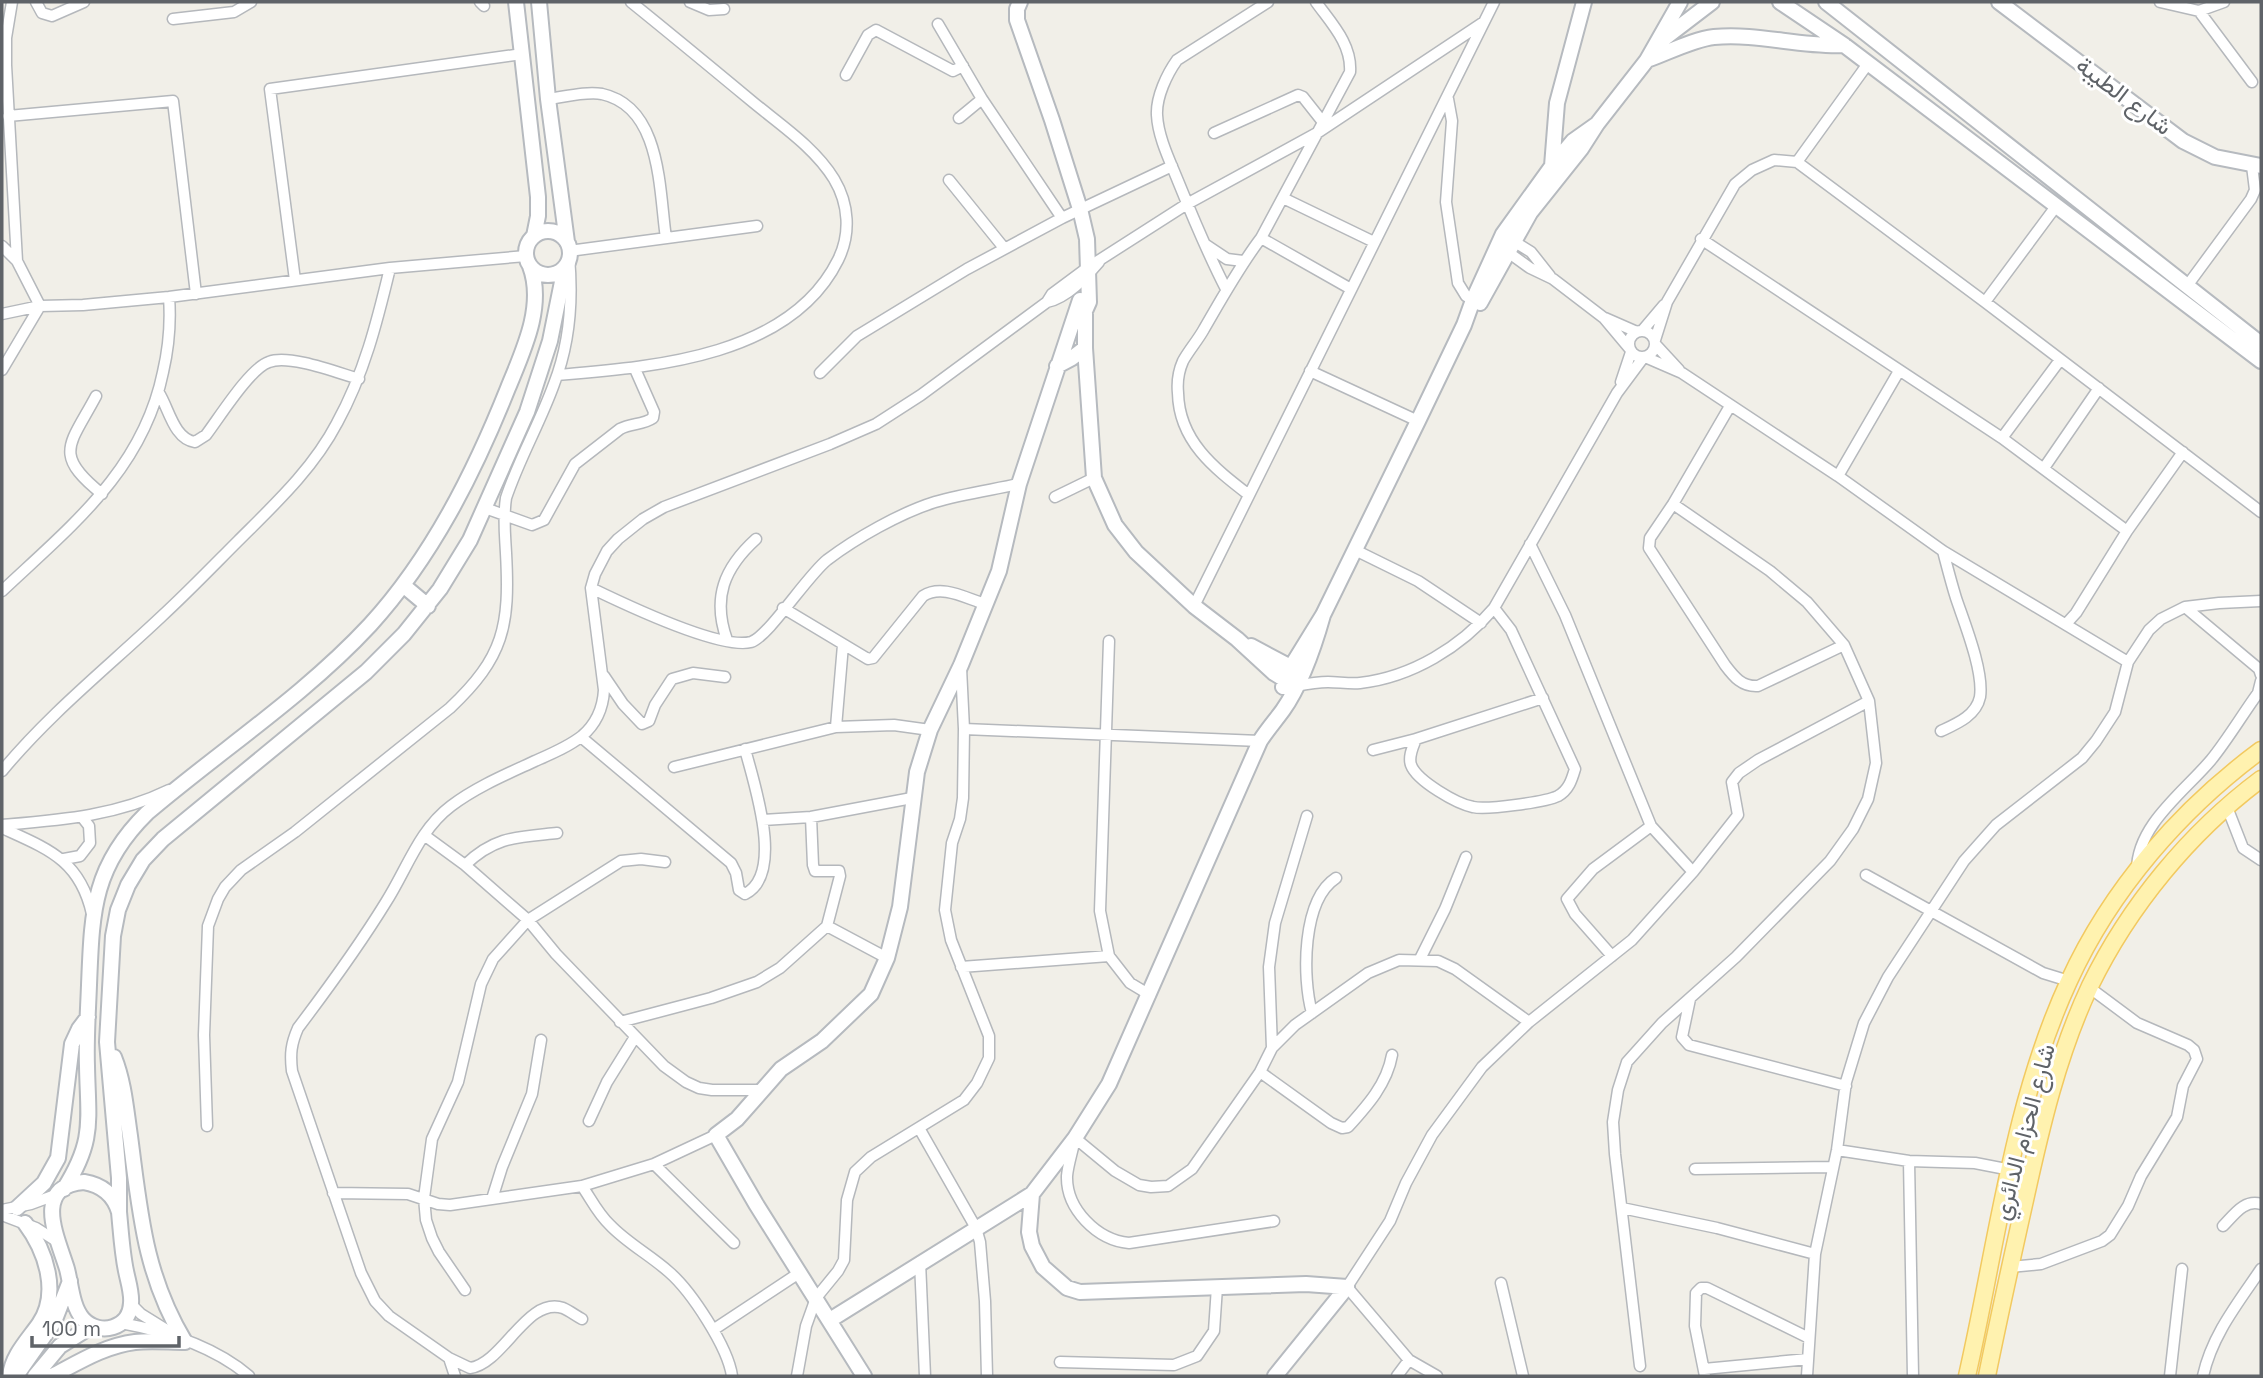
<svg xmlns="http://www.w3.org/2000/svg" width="2263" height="1378" viewBox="0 0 2263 1378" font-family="'Space Grotesk',Vazirmatn,sans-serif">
<rect width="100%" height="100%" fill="#f1efe8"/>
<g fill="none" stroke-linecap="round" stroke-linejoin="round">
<g stroke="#b5b8bc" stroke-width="13">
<path id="street" d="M 12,2 L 6,38 L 6,65 L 17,261
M 36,2 L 42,13 L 52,16 L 84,2
M 480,2 L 484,6
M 690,2 L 709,10 L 724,9
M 2160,2 L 2199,11 L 2224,2
M 2199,11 L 2252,82
M 173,19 L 234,12 L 251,2
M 938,24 L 982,99 L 1062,218
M 846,75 L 868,35 L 876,30 L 953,71 L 963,66
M 548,99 C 564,97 586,91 602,94 C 662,107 659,191 666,238
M 1448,99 L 1452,121 L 1446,202 L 1458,283 L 1466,296 L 1473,300
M 8,116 L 173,101 L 196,294
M 959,118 L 982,99
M 1214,133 L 1298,95 L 1303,97 L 1322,121
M 1797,162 L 1867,65
M 949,180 L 1004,248
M 1283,198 L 1374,242
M 1261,238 L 1351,289
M 1510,239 L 1531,252 L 1550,276
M 1701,239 L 2002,438 L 2127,531
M 1206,245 L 1227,259 L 1243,261
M 2,246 L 17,261 L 40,306 L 2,370
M 1505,250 L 1530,268 L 1553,279 L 1604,318 L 1630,349
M 569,251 L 757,226
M 295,280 L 270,89 L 522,54
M 2187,286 L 2251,199 L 2255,190 L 2252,166
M 1226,289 C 1208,254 1193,218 1178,181 C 1170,161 1158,137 1157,115 C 1156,97 1167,74 1177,60 L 1268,2
M 1047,302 L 1052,294 L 1087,268 L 1187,204 L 1317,133 L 1484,22
M 1985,302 L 2057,205
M 2,314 L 40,306 L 83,305 L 169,297 L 390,268 L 526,256
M 1605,318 L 1637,332
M1629 344a13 13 0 1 1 26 0a13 13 0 1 1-26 0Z
M 1642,331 L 1664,305
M 1655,340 L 1667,302 L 1735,184 L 1752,170 L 1774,160 L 1797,162 L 1985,302 L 2261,512
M 1655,344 L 1679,370
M 1645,357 L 1682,373 L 1838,476 L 1943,551 L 2128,662
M 1310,371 L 1418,421
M 820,373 L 857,336 L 967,269 L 1062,218 L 1172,166
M 558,375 C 653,367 790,357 838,260 C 851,234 849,204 834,179 C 815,148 782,126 754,103 C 713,69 672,35 631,2
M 1621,382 L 1631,352
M 159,393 C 169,409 174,439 195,442 L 206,435 C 219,418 250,368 269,362 C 289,354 338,373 359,379
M 96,396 C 70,445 52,454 102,494
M 1730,406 L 1673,504 L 1650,538 L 1649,548 L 1725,665 C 1734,677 1742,687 1758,686 L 1844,645
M 2002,438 L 2060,360
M 2044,468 L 2099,388
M 1838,476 L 1899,371
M 1249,495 C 1214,468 1179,441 1178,393 C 1177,383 1179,370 1183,361 C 1189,350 1198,340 1204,329 C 1222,298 1239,267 1261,238 L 1350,72 C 1352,44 1331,23 1316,2
M 1055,497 L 1094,478
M 485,508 L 532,525 L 544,520 L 575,464 L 620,429 C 631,423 643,425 653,418 L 654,412 L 635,369
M 1530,544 L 1565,615 L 1651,826 L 1693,872
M 1355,550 L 1418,581 L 1481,623
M 591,588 C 622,603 720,650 751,642 C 768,637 807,576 827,560 C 856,538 900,513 935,502 C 962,494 991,490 1019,484
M 2,591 C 71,526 143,470 163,372 C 169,346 171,323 169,297
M 1194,606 L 1494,2
M 2185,607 L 2259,669 L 2261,675
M 783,608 L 868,659 L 873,658 L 923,596 C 942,584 965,598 985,604
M 2066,624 L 2076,613 L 2127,531 L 2183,452
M 727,640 C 712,598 724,568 756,539
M 1109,641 L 1100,911 L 1109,956 L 1130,983 L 1150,995
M 604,676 L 623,704 L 642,724 L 649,721 L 655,705 L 672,679 L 693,673 L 725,677
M 1295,686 C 1306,684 1317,682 1328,682 C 1338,682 1350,684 1360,683 C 1412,677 1461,647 1494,608 L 1617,393 L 1643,358
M 836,727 L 843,645
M 964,729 L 1260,741
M 1941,731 C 1956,724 1976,716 1980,697 C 1984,671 1964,622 1956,598 C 1951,582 1947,566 1943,551
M 581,737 L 731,863 L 736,873 L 739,890 L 745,894 C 785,874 754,784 745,749
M 1416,739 L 1543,698
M 1373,750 L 1416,739 C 1413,747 1408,756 1411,765 C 1417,781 1457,804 1473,807 C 1487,810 1546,802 1558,796 C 1569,790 1572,779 1575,769 L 1511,630 L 1494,608
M 674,767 L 836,727 L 894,725 L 930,730
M 2,771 C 50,713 108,667 162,616 C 188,592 213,566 238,541 C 274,505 313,469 337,423 C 364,374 377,322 390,268
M 2227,807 L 2243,848 L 2261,860
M 763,820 L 811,817 L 912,798
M 2,825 C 60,820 116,816 169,790
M 2,828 C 48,849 80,860 92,914
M 424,835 L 465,865 L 528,920 L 556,954 L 664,1066 L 686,1082 L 699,1088 L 712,1090 L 760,1090
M 64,859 L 80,856 L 90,843 L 89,826 L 82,817
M 465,865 C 495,836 518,837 557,833
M 2137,870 C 2137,825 2184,792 2211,760 C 2228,739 2242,715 2258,693 L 2261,681
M 1866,875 L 2043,973 L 2069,981
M 827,926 L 887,958
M 1612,956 L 1575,914 L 1567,899 L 1593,869 L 1651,826
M 1420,959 L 1445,909 L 1466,857
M 961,967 L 1109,956
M 1690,999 L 1682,1037 L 1689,1045 L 1846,1086
M 1312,1013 C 1302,977 1302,900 1336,878
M 620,1022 L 711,998 L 757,982 L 780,968 L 827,926 L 840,876 L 839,871 L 815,871 L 813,865 L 811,817
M 1272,1048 L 1269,967 L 1275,923 L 1307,816
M 1260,1072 L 1331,1123 L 1342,1128 L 1348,1127 C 1367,1106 1387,1084 1392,1055
M 589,1121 L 607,1082 L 635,1037
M 207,1126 L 204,1035 L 208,926 L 218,899 L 225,887 L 241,870 L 295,832 L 450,708 C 504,657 510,626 506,553 C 505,534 503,517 506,498 C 519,459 540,423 554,384 C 570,343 573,300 569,257
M 919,1128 L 976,1228 L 980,1242 L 985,1301 L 987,1376
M 1837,1150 L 1909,1161 L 1975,1163 L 2011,1170
M 1909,1161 L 1913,1376
M 654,1164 L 734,1243
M 1695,1169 L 1831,1167
M 582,1186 C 591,1199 598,1214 610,1225 C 627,1243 650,1255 669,1272 C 691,1291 728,1347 732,1376
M 333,1193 L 408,1194 L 438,1204 L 450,1205 L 582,1186 L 654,1164 L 716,1135
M 492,1199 L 502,1167 L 532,1094 L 541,1040
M 1622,1208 L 1717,1228 L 1815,1254
M 2,1210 L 31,1204 L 58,1194
M 2,1215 L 36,1228 L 58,1242
M 1274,1221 L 1129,1243 C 1097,1240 1066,1209 1067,1176 C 1068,1164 1073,1150 1075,1138 L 1115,1171 L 1139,1185 L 1151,1187 L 1168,1186 L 1192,1169 L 1260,1072 L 1272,1048 L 1295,1025 L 1368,973 L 1399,960 L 1438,961 L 1455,969 L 1529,1022
M 2223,1226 C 2234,1215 2244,1199 2261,1204
M 920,1262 L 925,1376
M 2010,1267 L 2041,1264 L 2102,1241 L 2110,1235 L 2128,1206 L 2141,1176 L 2177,1117 L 2183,1086 L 2197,1059 L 2194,1050 L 2188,1045 L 2137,1023 L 2090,988
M 1501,1283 L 1523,1376
M 465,1290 L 439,1252 L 432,1238 L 426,1220 L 424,1198 L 432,1139 L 458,1082 L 481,984 L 493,959 L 528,920 L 621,861 L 641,859 L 665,862
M 131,1304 L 141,1314 L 170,1332
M 121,1323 C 165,1331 215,1347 249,1376
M 713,1330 L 799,1273
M 449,1358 L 470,1368 C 503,1364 527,1296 563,1308 C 570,1311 576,1316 582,1319
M 1060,1362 L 1174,1365 L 1197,1356 L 1214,1331 L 1217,1287
M 1640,1366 L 1615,1154 L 1613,1122 L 1618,1090 L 1627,1062 L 1662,1023 L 1736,957 L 1830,861 L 1853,829 L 1868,799 L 1876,763 L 1869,701 L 1844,645 L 1807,602 L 1770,571 L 1673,504
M 1704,1369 L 1808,1359
M 455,1376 L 449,1358 L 389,1316 L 375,1301 L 361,1273 L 292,1071 C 290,1054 291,1044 298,1028 C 329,987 359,946 386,902 C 407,869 419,830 451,806 C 476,787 507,774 535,761 C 551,754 568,747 582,736 C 596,724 603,708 604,690 L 591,588 L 595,574 L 607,551 L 618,539 L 643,519 L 664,507 L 830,444 L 876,424 L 921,395 L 1047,302 C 1067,298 1086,277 1099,262
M 797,1376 L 806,1326 L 816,1298 L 838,1271 L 844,1260 L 847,1200 L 855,1172 L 871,1157 L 964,1100 L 977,1083 L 989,1058 L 989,1036 L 951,940 L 945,910 L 952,843 L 960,819 L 963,798 L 964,729 L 961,668
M 1397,1376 L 1409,1360
M 1437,1376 L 1409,1360 L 1347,1287 L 1390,1221 L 1406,1183 L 1432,1135 L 1482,1067 L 1529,1022 L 1632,940 L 1693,872 L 1738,815 L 1732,782 L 1739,773 L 1758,760 L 1869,701
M 1705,1376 L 1695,1326 L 1696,1293 L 1701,1288 L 1707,1288 L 1809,1338
M 1807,1376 L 1815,1254 L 1837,1150 L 1846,1082 L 1864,1023 L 1888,977 L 1964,861 L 1996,825 L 2082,758 L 2096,741 L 2115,712 L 2128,662 L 2149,630 L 2161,619 L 2185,607 L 2219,603 L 2261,601
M 2170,1376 L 2182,1269
M 2203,1376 C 2212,1335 2238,1303 2261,1269"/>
</g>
<g stroke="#b6babf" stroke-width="18">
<path id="secondary" d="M 516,2 L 538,197 L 538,216 L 534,236
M 539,2 L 548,99 L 567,242
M 1020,2 L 1017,9 L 1017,20 L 1052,120 L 1080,209 L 1087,239 L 1089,302 L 1085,311 L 1085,348 L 1094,478 L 1115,525 L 1136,552 L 1194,606 L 1237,639 L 1274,673 L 1295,686
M 1780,2 L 1844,45 L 2261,361
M 1826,2 L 2261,344
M 1999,2 L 2183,141 L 2215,157 L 2261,166
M 1661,41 L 1712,2
M 1647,60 C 1667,53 1694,39 1714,37 C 1759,33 1799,47 1844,45
M 1552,166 L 1557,103 L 1584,2
M526 253a22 22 0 1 1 44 0a22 22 0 1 1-44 0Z
M 1480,303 L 1530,213 L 1581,149 L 1597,124 L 1647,60 L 1680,2
M 1057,366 L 1072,358 L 1085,348
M 403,585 L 428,606
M 1323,615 C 1314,647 1302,683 1283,710 C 1275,721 1267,730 1260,741 L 1109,1084 L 1075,1138 L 1032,1194 L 1029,1232 L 1032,1246 L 1043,1267 L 1067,1288 L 1080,1292 L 1306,1284 L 1347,1287
M 1251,646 L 1298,671
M 1283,687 L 1291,667 L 1323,615 L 1418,421 L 1464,325 L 1473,300 L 1503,234 L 1552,166 L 1573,141 L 1597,124
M 114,1057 C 124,1082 126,1109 130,1136 C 140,1211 144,1274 185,1342
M 84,1182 C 102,1185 114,1195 119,1212 C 121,1232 122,1252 126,1271 C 128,1281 132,1293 131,1303 C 130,1328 100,1337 83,1319 C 72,1307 71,1284 67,1269 C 58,1239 31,1186 84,1182 Z
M 64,1189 C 95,1140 88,1121 87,1066 C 86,1039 88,1012 89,985 C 92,913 92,867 147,813 C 221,750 304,696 370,625 C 432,557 474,473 508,388 C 523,351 545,306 530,266
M 17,1208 L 44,1183 L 58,1158 L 72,1044 L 79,1029 L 88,1017
M 119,1212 L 119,1178 L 107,1042 L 113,936 L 118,910 L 128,885 L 143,860 L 163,839 L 366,672 L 404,634 L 440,589 L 470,540 L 527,412 L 550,341 L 565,267
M 830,1320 L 1032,1194
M 10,1376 C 12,1356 27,1341 39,1324 C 60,1293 46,1251 25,1223
M 16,1376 L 54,1322 L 70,1281
M 35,1376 L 60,1346 L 92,1326
M 52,1376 C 79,1362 104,1346 135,1342 C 151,1340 169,1342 185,1342
M 864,1376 L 756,1204 L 716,1135 L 737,1119 L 781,1069 L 822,1041 L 871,994 L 887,958 L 900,907 L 917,772 L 930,730 L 961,665 L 999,571 L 1019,484 L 1080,300
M 1275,1376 L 1347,1287"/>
</g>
<g stroke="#f2c960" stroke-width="19">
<path id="primary" d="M 1967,1376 C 1997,1245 2012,1104 2069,981 C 2111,889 2181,809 2261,750
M 1987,1376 C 1999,1317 2012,1258 2025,1200 C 2041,1127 2058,1054 2090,986 C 2129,906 2190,832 2261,779"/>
</g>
<use href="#street" stroke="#fff" stroke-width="10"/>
<use href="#secondary" stroke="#fff" stroke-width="14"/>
<use href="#primary" stroke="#fff2af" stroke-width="16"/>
</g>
<g text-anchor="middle" stroke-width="6" stroke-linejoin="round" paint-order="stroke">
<g font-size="24" fill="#5f6368" stroke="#fff">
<text transform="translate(2124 96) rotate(37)" y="8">شارع الطيبة</text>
<text transform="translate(2024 1132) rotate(-75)" y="8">شارع الحزام الدائري</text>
</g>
</g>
<rect width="2263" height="1378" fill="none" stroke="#5f6368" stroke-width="7"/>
<path d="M32 1336v10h147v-10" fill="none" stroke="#5f6368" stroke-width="3.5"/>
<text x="42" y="1336" font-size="21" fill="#5f6368" stroke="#ffffff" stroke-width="5" paint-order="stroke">100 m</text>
</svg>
